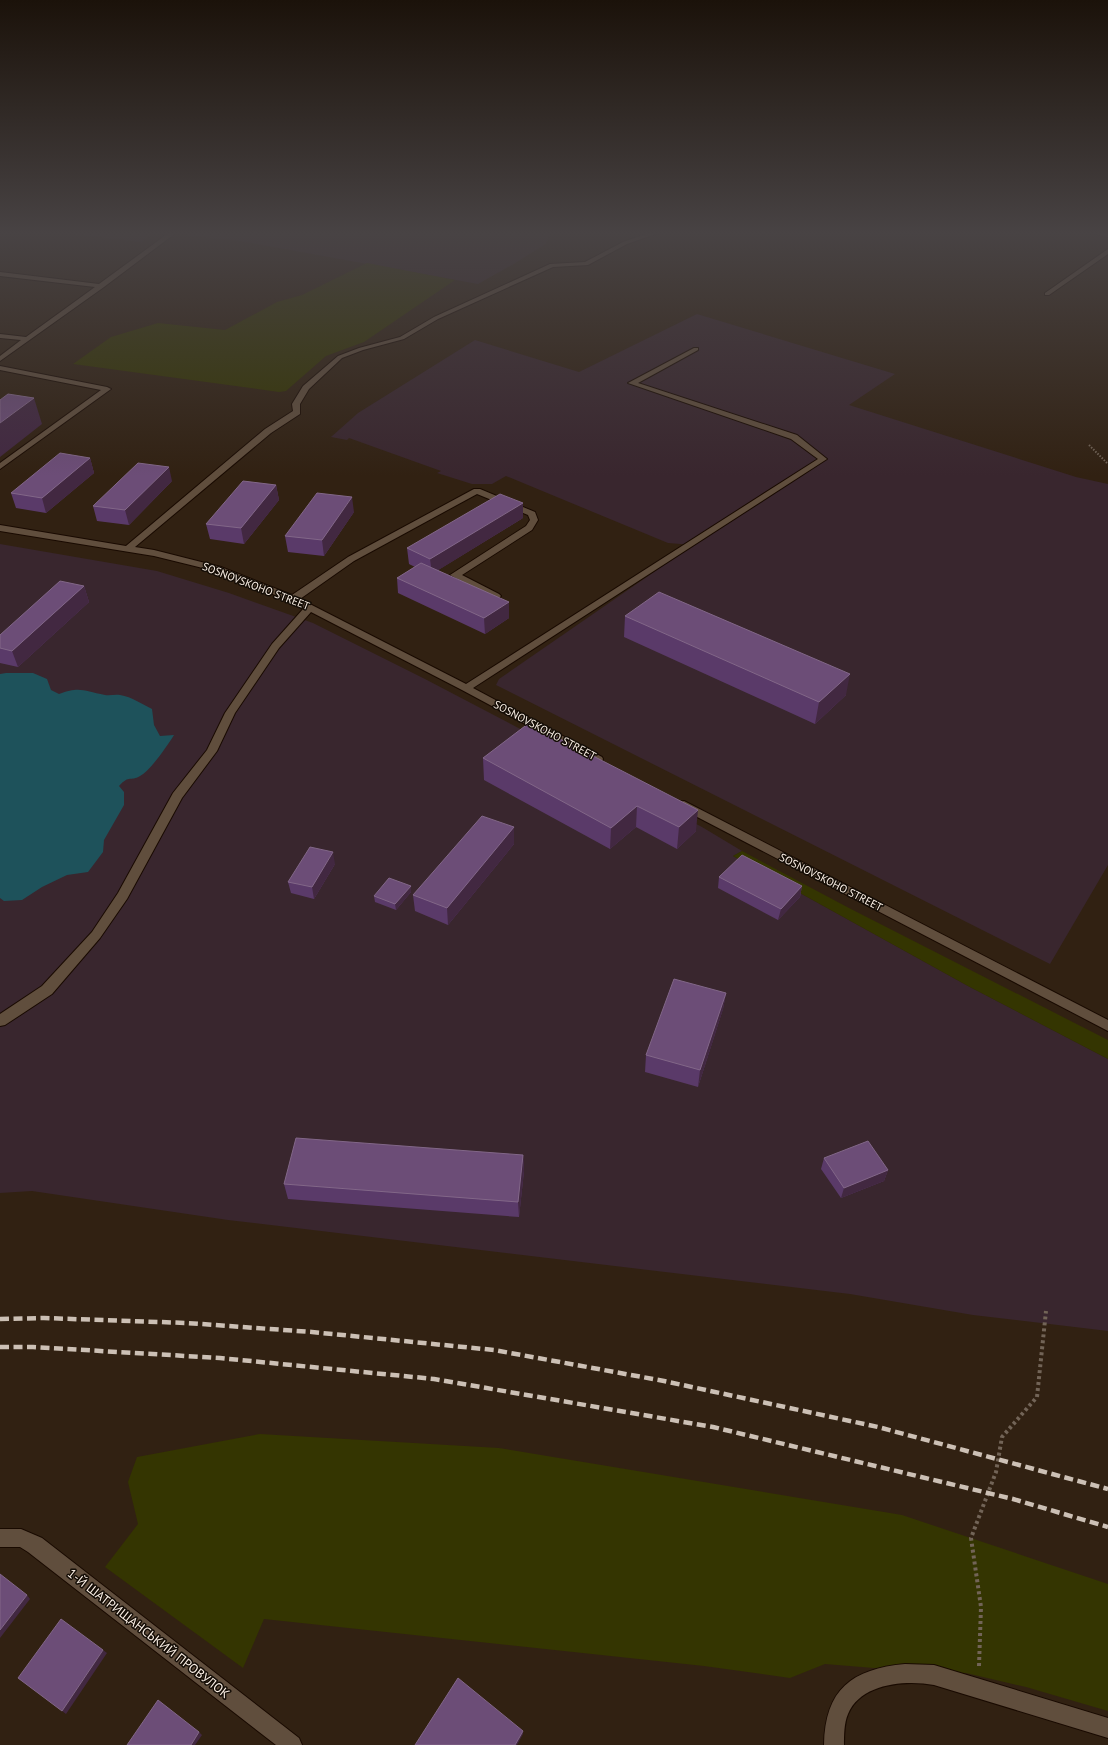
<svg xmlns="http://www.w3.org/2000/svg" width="1108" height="1745" viewBox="0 0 1108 1745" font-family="'PT Sans',sans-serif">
<rect width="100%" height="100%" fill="#312112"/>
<path fill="#39262e" d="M 52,232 L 155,232 L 141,242 Z
M 193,232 L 551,232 L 546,244 L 512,265 L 478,284 L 240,241 L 189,236 Z
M 697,314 L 895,374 L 849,405 L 1076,477 L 1108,484 L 1108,865 L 1050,964 L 496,685 L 499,679 L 693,545 L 668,543 L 506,476 L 492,484 L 472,484 L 437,473 L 441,471 L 349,438 L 347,440 L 331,437 L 358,413 L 475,340 L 579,372 Z
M 0,544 L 157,571 L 229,593 L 313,623 L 425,679 L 528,733 L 543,744 L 702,827 L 742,851 L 733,856 L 968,986 L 1108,1059 L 1108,1331 L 973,1315 L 850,1294 L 228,1220 L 32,1191 L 0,1193 Z"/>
<path fill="#343501" d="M 367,263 L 455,280 L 364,342 L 326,356 L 286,391 L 279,392 L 73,364 L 111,337 L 158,323 L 225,330 L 277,302 L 302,295 Z
M 742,851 L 849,908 L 1108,1040 L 1108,1059 L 968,986 L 733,856 Z
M 260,1434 L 499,1448 L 902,1515 L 1108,1584 L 1108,1711 L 1026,1687 L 966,1673 L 923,1672 L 825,1664 L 790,1678 L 704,1666 L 264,1619 L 243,1668 L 105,1567 L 138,1524 L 128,1482 L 137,1457 Z"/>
<path fill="#1e525b" d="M 6,673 L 33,673 L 47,679 L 51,690 L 59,694 C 80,686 84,691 105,695 C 110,696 115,694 120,695 C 132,697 142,704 152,709 L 154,725 L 160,736 L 174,735 C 167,746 151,770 140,776 C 130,782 130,774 119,786 L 124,792 L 124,805 L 104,840 L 103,852 L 88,872 L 67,875 L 42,887 L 22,900 L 4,901 L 0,898 L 0,674 Z"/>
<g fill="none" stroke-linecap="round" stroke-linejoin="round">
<g stroke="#190a00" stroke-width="2">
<path id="minor" d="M 170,232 L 177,232 L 104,287 L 0,361 L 0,356 L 21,340 L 0,338 L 0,334 L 26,337 L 95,287 L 0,276 L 0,272 L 99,284 Z
M 652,232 L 661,232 L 627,244 L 588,265 L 553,267 L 438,319 L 404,339 L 363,350 L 342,358 L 309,389 L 300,404 L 300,414 L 271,433 L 135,547 L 154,550 L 221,567 L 292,595 L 348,557 L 474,489 L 480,489 L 535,512 L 538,520 L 532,530 L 462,575 L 499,594 L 501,596 L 499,598 L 493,598 L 450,575 L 526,526 L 530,520 L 528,515 L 477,494 L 354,561 L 300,599 L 466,684 L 818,459 L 791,439 L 628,383 L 694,348 L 698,348 L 698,350 L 638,383 L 797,435 L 827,459 L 473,688 L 602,757 L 603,759 L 602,761 L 594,761 L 462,690 L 311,612 L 279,648 L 235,713 L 217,751 L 182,798 L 127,899 L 100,938 L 52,994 L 5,1025 L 0,1026 L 0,1014 L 42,986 L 92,932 L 118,893 L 173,793 L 207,750 L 225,713 L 272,644 L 304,608 L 290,601 L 215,571 L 154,556 L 0,531 L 0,525 L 126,546 L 265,429 L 293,411 L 292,404 L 303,386 L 338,356 L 359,348 L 400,337 L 434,317 L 550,264 L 585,262 L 623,242 Z
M 1090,232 L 1108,233 L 1108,237 L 1091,233 Z
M 1108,249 L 1108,254 L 1049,295 L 1045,295 L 1045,293 Z
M 0,366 L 107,387 L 111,389 L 0,469 L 0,463 L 101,390 L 0,370 Z
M 684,801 L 1108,1020 L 1108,1031 L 680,808 L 678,805 L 680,802 Z
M 0,1529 L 21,1529 L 42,1538 L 299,1738 L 302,1745 L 276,1745 L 28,1552 L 20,1547 L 0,1547 Z
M 905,1664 L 934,1665 L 1108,1718 L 1108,1738 L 934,1685 C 906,1680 861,1683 848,1714 C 844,1723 844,1735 844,1745 L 824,1745 C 825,1689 852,1669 905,1664 Z"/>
</g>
<path stroke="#726457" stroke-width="2" stroke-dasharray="1.5 1.5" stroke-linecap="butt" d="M 1089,445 L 1108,464"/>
<path stroke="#726457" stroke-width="4" stroke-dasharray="3 3" stroke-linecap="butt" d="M 979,1666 L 981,1607 L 971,1538 L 996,1472 L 1002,1437 L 1037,1397 L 1046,1311"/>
<use href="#minor" fill="#604e3d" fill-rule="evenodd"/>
<path stroke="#ccc0b5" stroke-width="4.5" stroke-dasharray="9 4.5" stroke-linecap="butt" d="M 0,1319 L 44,1318 L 187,1323 L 312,1332 L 494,1350 L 664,1381 L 878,1427 L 1108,1489
M 0,1347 L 33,1347 L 220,1358 L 434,1379 L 713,1427 L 1013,1499 L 1108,1527"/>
</g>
<path fill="#5a3a69" d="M 90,458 L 94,473 L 46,513 L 16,508 L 11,493 Z
M 172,481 L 129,525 L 97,521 L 93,506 Z
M 276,485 L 279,500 L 244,544 L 210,539 L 206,524 Z
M 354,512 L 324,556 L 288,552 L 285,536 Z
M 523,518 L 438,570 L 509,618 L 485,634 L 398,593 L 397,578 L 415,567 L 409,564 L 407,548 Z
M 84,586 L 89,602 L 18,667 L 0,663 L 0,635 Z
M 625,616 L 846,695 L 815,724 L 624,637 Z
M 529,723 L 696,831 L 677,849 L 636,827 L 610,849 L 484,780 L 483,758 Z
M 514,827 L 514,844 L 448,925 L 415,911 L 413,895 Z
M 335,864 L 314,899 L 291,893 L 288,882 Z
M 719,877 L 802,886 L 800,897 L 778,920 L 718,888 Z
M 411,892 L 396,910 L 375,902 L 374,896 Z
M 726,993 L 723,1009 L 698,1087 L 645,1072 L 646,1055 Z
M 523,1155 L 524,1171 L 519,1217 L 288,1199 L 284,1184 Z
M 824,1158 L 888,1170 L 884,1181 L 841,1198 L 821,1169 Z"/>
<path fill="#422841" d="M 34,398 L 42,424 L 0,457 L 0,423 Z
M 90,458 L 94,473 L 46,513 L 42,498 Z
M 169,467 L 172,481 L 129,525 L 125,510 Z
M 276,485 L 279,500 L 244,544 L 241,528 Z
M 352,497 L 354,512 L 324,556 L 322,540 Z
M 523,503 L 523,518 L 432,574 L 430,559 Z
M 84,586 L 89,602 L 18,667 L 12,651 Z
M 509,602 L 509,618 L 485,634 L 484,618 Z
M 850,674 L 846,695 L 815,724 L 819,702 Z
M 637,806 L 636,827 L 610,849 L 611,828 Z
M 698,810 L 696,831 L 677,849 L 679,827 Z
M 514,827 L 514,844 L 448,925 L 447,908 Z
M 333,852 L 335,864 L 314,899 L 312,887 Z
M 411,886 L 411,892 L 396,910 L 395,904 Z
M 802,886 L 800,897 L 778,920 L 781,909 Z
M 726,993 L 723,1009 L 698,1087 L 700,1070 Z
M 523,1155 L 524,1171 L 519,1217 L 518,1202 Z
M 888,1170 L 884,1181 L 841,1198 L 844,1188 Z
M 27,1595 L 30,1599 L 0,1638 L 0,1630 Z
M 103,1650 L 107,1653 L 66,1714 L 62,1711 Z
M 523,1731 L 523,1734 L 517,1745 L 515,1745 Z
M 199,1732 L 202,1735 L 195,1745 L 191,1745 Z"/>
<path fill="#6c4d77" stroke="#826788" d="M 8,394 L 34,398 L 0,423 L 0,400 Z
M 60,453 L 90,458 L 42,498 L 11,493 Z
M 138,463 L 169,467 L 125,510 L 93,506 Z
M 243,481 L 276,485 L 241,528 L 206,524 Z
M 317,493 L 352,497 L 322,540 L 285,536 Z
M 500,494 L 523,503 L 430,559 L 407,548 Z
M 421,563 L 509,602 L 484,618 L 397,578 Z
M 60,581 L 84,586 L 12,651 L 0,648 L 0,635 Z
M 659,592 L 850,674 L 819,702 L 625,616 Z
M 529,723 L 698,810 L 679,827 L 637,806 L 611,828 L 483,758 Z
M 482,816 L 514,827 L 447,908 L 413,895 Z
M 310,847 L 333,852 L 312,887 L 288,882 Z
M 742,855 L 802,886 L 781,909 L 719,877 Z
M 389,878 L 411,886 L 395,904 L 374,896 Z
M 674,979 L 726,993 L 700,1070 L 646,1055 Z
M 296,1138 L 523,1155 L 518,1202 L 284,1184 Z
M 868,1141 L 888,1170 L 844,1188 L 824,1158 Z
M 0,1574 L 27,1595 L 0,1630 Z
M 61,1619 L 103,1650 L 62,1711 L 18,1678 Z
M 458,1678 L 523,1731 L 515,1745 L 415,1745 Z
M 158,1700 L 199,1732 L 191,1745 L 127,1745 Z"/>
<linearGradient id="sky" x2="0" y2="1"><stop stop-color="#1b120a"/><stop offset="0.49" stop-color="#484344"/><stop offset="1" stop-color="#484344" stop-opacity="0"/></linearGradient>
<rect width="1108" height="476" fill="url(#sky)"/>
<g text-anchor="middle" stroke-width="3" stroke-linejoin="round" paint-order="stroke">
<g font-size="11" fill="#fcf1e7" stroke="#140d06">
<text transform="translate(256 586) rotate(21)" y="4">SOSNOVSKOHO STREET</text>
<text transform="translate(545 730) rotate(28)" y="4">SOSNOVSKOHO STREET</text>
<text transform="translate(831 882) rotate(27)" y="4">SOSNOVSKOHO STREET</text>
</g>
<g font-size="13" fill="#fcf1e7" stroke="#140d06">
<text transform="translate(149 1633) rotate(38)" y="5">1-Й ШАТРИЩАНСЬКИЙ ПРОВУЛОК</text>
</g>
</g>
</svg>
